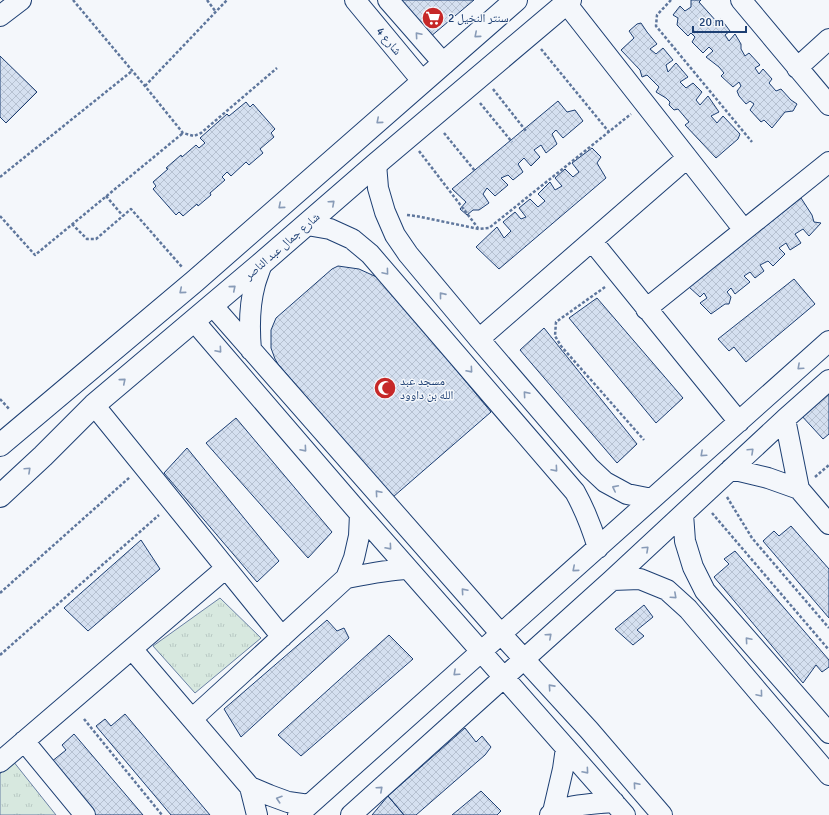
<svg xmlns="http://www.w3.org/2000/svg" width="829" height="815" viewBox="0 0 829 815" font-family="Signika,'Noto Naskh Arabic',sans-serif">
<defs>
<pattern id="park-tufts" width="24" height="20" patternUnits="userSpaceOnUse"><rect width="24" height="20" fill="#d7e8df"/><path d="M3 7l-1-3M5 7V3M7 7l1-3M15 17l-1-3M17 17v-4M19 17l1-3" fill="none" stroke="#b8c8c3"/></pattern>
<pattern id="building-cross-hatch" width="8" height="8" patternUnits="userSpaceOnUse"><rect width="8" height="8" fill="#d5e0f0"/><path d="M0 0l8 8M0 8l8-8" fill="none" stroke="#b6c1d1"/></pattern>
</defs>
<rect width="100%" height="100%" fill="#f4f7fb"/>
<path fill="url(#park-tufts)" stroke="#687fa3" d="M 220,598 L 261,638 L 195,693 L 153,646 Z
M 13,761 L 56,815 L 0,815 L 0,774 Z"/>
<path fill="url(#building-cross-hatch)" stroke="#1d3f73" d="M 398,0 L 474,0 L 430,37 Z
M 691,0 L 701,0 L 699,2 L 717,22 L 721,19 L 730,31 L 725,35 L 729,41 L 735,34 L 741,44 L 741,49 L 745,56 L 749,53 L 760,65 L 755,68 L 759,74 L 763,69 L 772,79 L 769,83 L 776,91 L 781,89 L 791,100 L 797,104 L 793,111 L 785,112 L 772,128 L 764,120 L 761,122 L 750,110 L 754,104 L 750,101 L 746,104 L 739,96 L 737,91 L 741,86 L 739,82 L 733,87 L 721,76 L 724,73 L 719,67 L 706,57 L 713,51 L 709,47 L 703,53 L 692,42 L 695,37 L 691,33 L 688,36 L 677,25 L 678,18 L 673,15 L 680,6 L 685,11 L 691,7 Z
M 641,23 L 647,32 L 657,44 L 650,49 L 656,54 L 663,48 L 673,60 L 666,65 L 668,72 L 676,63 L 688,77 L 680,82 L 686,88 L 693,83 L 702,92 L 696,100 L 700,105 L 708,96 L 719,112 L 711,116 L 717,123 L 723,116 L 740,134 L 738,139 L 716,158 L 685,125 L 689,122 L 678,109 L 674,110 L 669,105 L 670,102 L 666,98 L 656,92 L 659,87 L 647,75 L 642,77 L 640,70 L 621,50 L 634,38 L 629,31 L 637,24 Z
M 0,56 L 37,92 L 6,123 L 0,117 Z
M 558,101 L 567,112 L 575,110 L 583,121 L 563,138 L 556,130 L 552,134 L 557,144 L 546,153 L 541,145 L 534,150 L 540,157 L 531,166 L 524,158 L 518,164 L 523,172 L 513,180 L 508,175 L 501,178 L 508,185 L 495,196 L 487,188 L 483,194 L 489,203 L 479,210 L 473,210 L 467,215 L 460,209 L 466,202 L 452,189 Z
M 246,102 L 250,107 L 253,104 L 275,129 L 271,133 L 274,137 L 260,149 L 263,153 L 249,165 L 246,162 L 231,176 L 227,172 L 222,177 L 225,180 L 210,193 L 211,195 L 198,206 L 197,204 L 183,216 L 179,212 L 176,215 L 153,189 L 156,186 L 153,182 L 168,169 L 166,168 L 181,155 L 182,157 L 196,145 L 199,148 L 205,143 L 200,138 L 227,114 L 229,116 Z
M 592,148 L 601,157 L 597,163 L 606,178 L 499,269 L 476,247 L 497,227 L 504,238 L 511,231 L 503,222 L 515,212 L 521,219 L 526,217 L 519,208 L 530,199 L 538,207 L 545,201 L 538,194 L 550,182 L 555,190 L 562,186 L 555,178 L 565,169 L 573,177 L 579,172 L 572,163 Z
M 801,198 L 812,215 L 814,222 L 821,223 L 809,236 L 803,229 L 795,234 L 801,243 L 790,250 L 786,243 L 779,248 L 785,254 L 773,266 L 768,261 L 760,265 L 764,271 L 755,278 L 750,272 L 744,276 L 750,282 L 735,294 L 731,288 L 727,292 L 731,297 L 729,304 L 725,304 L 711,314 L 700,303 L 707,298 L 704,293 L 700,297 L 689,287 Z
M 338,266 L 359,269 L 381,279 L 491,412 L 393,497 L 278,364 L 275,359 L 271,348 L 271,330 L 276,318 L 332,269 Z
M 794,279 L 815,304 L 746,362 L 734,347 L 729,351 L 718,339 Z
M 597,298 L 683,398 L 656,423 L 569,318 Z
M 544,328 L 637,444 L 617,463 L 520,350 Z
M 829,390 L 829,434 L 823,439 L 800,414 Z
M 236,418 L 332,532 L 308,558 L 206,443 Z
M 187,448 L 279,561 L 257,582 L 164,473 Z
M 791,526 L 829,569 L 829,618 L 763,541 L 774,531 L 779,536 Z
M 141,540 L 160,569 L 88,631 L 64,608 Z
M 735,551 L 829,660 L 829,667 L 822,672 L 816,665 L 803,683 L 714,577 L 729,564 L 724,559 Z
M 644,605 L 653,617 L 637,630 L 644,636 L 633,645 L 615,629 Z
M 327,620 L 337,631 L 344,628 L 349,638 L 241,737 L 224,709 Z
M 389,635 L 413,659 L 301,756 L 278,735 Z
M 125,714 L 210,815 L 171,815 L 96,726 L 105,719 L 111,726 Z
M 465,728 L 476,742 L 482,736 L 491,747 L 485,755 L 416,815 L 404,815 L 388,796 Z
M 74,734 L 143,815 L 96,815 L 51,762 L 66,750 L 62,745 Z
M 481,791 L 501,811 L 497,815 L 452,815 Z
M 388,796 L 404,815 L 372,815 Z"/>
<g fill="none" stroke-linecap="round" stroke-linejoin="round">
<g stroke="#1d3f73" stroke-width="22">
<path id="minor" d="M 355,0 L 423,82
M 388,0 L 444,64
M 741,0 L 829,105
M 566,3 L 744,230
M 0,16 L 21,0
M 797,68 L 829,39
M 376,164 L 378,188 L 385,212 L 395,235 L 408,254 L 479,339 L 589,467 L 605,482 L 627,494 L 652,499
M 307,225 L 330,229 L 352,239 L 370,254 L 575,492 C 585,510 592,528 598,548
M 592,241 L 739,422
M 212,305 L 501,634 L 589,730 L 662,815
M 646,309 L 829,162
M 194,321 L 360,514 L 625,815
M 479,339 L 687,158
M 251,350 C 249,327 249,306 255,284 C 257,277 260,270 262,263
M 94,405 L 282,637
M 785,419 L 799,489
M 731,469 L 768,478 L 799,489 L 829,524
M 683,514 L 685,541 L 693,567 L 705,591 L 829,733
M 346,578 C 367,574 387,570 408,569
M 612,580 L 640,579 L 667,590 L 688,609 L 829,775
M 132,649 L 250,787 L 257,815
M 192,719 L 346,578 L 354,558 L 359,536 L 360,514
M 24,741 L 85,815
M 0,762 L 226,568
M 250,787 L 269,795 L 288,802 L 309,805
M 553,812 L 563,769 L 566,748
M 298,815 L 829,341
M 351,815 L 612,580 L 785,419 L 829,380
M 550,815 C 561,805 599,803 614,802"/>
</g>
<g stroke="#1d3f73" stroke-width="24">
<path id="major" d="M 0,445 L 195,281 L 516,0
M 0,496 L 43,456 L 94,405 L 262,263 L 376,164 L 570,0"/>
</g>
<path stroke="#5e769c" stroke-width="2.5" stroke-dasharray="3 2" stroke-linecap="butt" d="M 73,0 L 145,86 L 183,133 L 194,136 L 201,133 L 277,68
M 207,0 L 216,12
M 671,0 L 657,15 L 656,26 L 752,142
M 541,49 L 609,132
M 145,86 L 227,0
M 493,89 L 526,131
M 480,103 L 512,142
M 444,133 L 475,171
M 419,151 L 478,228
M 0,177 L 132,71
M 106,196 L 123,216
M 407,215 L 416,216 L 479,229 L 489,228 L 631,114
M 0,216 L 35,255 L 183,133
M 72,224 L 87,239 L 96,239 L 131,209 L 182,267
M 605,287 L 556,322 L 555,336 L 561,346 L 644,440
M 0,399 L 10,410
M 815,477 L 829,465
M 727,497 L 752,538 L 829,628
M 712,513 L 829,650
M 0,593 L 130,477
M 0,655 L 159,515
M 84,719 L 162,815"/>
<use href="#minor" stroke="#f4f7fb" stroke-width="20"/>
<use href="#major" stroke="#f4f7fb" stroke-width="22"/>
</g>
<defs><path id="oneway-chevron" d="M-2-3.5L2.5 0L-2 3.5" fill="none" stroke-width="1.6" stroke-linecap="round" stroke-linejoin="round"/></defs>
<g stroke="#889bb7">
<use href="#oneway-chevron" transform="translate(418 35) rotate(-131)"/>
<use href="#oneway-chevron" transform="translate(477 35) rotate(139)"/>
<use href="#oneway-chevron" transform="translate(379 121) rotate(139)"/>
<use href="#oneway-chevron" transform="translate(332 203) rotate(-42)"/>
<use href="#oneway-chevron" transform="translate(281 206) rotate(139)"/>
<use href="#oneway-chevron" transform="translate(386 272) rotate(50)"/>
<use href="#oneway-chevron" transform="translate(233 288) rotate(-40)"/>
<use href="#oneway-chevron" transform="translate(182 291) rotate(140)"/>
<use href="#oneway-chevron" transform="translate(442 295) rotate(-129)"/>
<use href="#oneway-chevron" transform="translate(219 350) rotate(49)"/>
<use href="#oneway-chevron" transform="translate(800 367) rotate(138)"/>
<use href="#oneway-chevron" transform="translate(470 370) rotate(49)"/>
<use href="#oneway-chevron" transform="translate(123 381) rotate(-40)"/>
<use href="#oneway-chevron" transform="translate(526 394) rotate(-131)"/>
<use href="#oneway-chevron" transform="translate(304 449) rotate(49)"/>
<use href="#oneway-chevron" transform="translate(751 451) rotate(-43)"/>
<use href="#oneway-chevron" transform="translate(703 454) rotate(138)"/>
<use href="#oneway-chevron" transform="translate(555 469) rotate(49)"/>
<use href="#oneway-chevron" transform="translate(28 470) rotate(-43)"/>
<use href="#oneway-chevron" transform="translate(615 488) rotate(-153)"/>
<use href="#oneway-chevron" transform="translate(378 493) rotate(-131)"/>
<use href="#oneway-chevron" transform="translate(389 547) rotate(49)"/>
<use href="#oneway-chevron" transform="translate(646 549) rotate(-43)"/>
<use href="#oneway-chevron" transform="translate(575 569) rotate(139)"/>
<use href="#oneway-chevron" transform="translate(464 591) rotate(-131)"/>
<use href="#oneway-chevron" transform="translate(674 596) rotate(42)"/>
<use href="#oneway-chevron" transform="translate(549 636) rotate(-42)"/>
<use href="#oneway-chevron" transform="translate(748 640) rotate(-131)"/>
<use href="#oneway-chevron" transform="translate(456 673) rotate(138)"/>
<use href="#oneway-chevron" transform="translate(551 687) rotate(-132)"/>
<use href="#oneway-chevron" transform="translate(760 694) rotate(50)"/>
<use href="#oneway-chevron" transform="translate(586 771) rotate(49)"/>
<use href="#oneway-chevron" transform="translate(636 785) rotate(-131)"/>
<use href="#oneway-chevron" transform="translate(380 789) rotate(-42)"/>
<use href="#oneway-chevron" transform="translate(279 799) rotate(-162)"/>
</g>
<defs>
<g id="supermarket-disc" transform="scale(1.15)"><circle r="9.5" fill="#c62828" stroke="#f4f7fb"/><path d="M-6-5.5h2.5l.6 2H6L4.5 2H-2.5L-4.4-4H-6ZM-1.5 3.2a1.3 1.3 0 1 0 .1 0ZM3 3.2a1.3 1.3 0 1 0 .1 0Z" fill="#fff"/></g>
<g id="mosque-disc" transform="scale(1.15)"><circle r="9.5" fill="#c62828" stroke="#f4f7fb"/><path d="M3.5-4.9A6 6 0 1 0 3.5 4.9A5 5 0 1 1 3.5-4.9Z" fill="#fff"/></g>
</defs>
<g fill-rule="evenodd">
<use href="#supermarket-disc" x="433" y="18"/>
<use href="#mosque-disc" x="385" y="388"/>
</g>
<g text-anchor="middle" stroke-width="3" stroke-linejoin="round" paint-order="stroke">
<g font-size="12" fill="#1d3f73" stroke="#f4f7fb" text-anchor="start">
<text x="448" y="22">سنتر النخيل 2</text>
<text x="400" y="385">مسجد عبد<tspan x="400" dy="14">الله بن داوود</tspan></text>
</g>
<g font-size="12" fill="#1d3f73" stroke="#f4f7fb">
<text transform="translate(389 41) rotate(50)" y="4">شارع 4</text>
<text transform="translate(282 246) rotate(-41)" y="4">شارع جمال عبد الناصر</text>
</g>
</g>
<path d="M693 26v6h53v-6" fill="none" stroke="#1d3f73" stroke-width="2"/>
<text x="699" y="26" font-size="12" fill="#1d3f73" stroke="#f4f7fb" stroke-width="3" paint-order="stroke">20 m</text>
</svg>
